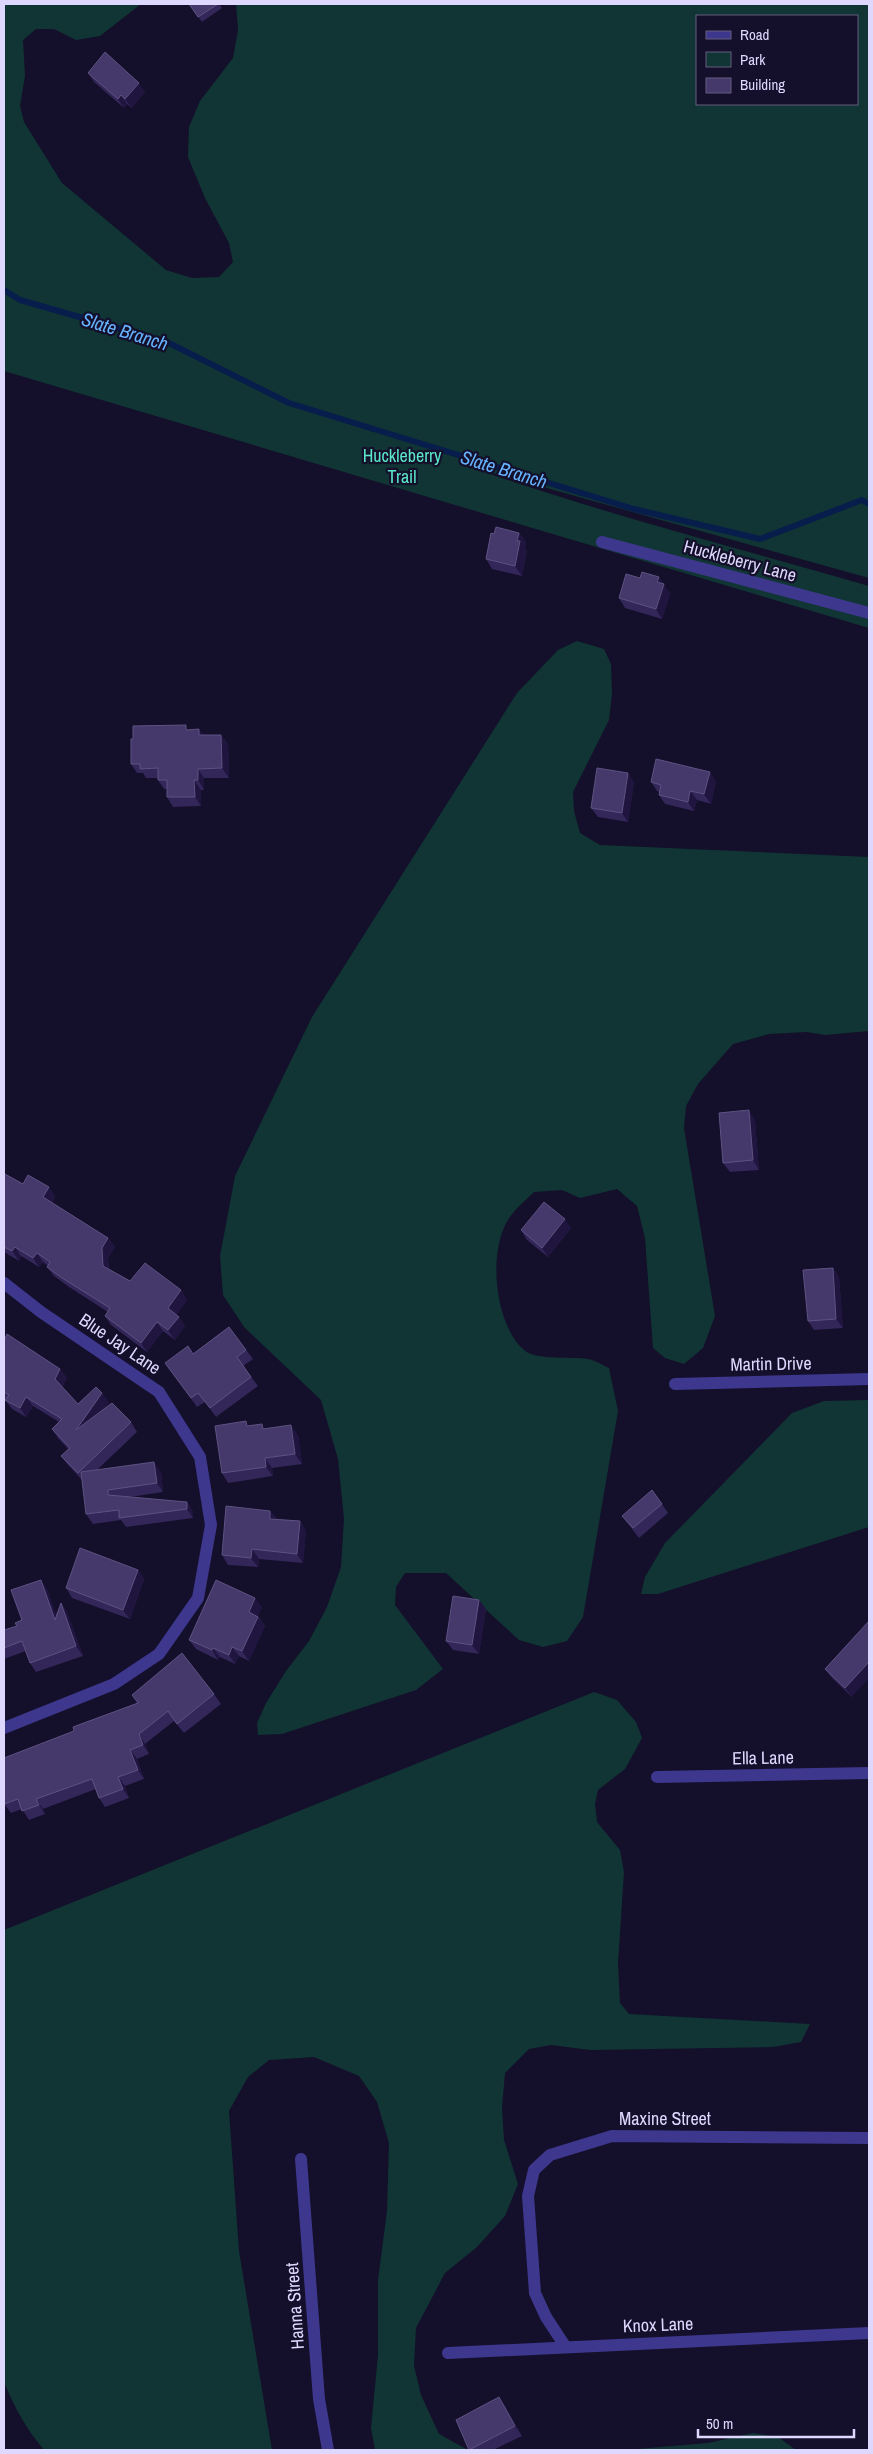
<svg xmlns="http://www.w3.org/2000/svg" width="873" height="2454" viewBox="0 0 873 2454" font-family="'Archivo Narrow',sans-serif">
<rect width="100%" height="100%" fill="#140f2a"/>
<path fill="#113535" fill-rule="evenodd" d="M 4,4 L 141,4 L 100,36 L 76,40 L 54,29 L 36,29 L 23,40 L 25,76 L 20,106 L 24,122 L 62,183 L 166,270 L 192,278 L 219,277 L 233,262 L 229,243 L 205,198 L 188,157 L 189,127 L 200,101 L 233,58 L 238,30 L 236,4 L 869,4 L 869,578 L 464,465 C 597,512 734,547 869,586 L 869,628 L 4,371 ZM 697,16 L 857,16 L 857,104 L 697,104 Z
M 577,641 L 604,649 L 611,664 L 612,694 L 609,720 L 573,792 L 574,811 L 580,833 L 600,845 L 869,857 L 869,1031 L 825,1035 L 807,1032 L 769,1034 L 733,1044 L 698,1084 L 686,1106 L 684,1128 L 715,1316 L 703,1348 L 684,1364 L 665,1358 L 653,1348 L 645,1238 L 637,1206 L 617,1189 L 580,1198 L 562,1190 L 534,1192 C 526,1200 516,1208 510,1217 C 487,1248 494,1324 524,1350 C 537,1361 571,1356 588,1359 C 595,1360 602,1365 609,1368 L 618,1411 L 583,1617 L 567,1641 L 543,1647 L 519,1640 L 446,1573 L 405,1573 L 396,1587 L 395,1605 L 443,1669 L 416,1690 L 282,1734 L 258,1735 L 257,1723 L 266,1703 L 286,1671 L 309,1641 L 327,1607 L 341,1567 L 344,1519 L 338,1459 L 321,1400 L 244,1327 L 223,1295 L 220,1256 L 235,1176 L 312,1017 L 517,693 L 558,650 Z
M 869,1400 L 869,1527 L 658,1594 L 641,1594 L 645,1577 L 665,1543 L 792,1413 L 824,1401 Z
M 594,1692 L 617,1700 L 636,1722 L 642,1738 L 625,1769 L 598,1790 L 595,1804 L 597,1822 L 620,1850 L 624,1872 L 618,1964 L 620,2003 L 629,2014 L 810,2024 L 801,2042 L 773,2047 L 590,2050 L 551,2045 L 529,2049 L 505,2073 L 502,2108 L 504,2140 L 518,2184 L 505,2216 L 477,2247 L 445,2273 L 416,2328 L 414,2366 L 421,2395 L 439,2434 L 468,2450 L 375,2450 L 371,2428 L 378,2355 L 378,2280 L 387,2211 L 389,2143 L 377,2102 L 359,2076 L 314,2057 L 269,2060 L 248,2077 L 229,2111 L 239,2251 L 272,2450 L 44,2450 C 27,2430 14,2407 4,2382 L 4,1930 Z
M 753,2433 L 778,2437 L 796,2450 L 625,2450 L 708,2443 Z"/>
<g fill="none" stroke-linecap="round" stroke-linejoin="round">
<path stroke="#071d4b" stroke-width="6" d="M 4,290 L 20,300 L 167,342 L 289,403 L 634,509 L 760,539 L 862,500 L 869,504"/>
<path stroke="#3d378d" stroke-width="12" d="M 602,542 L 869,613
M 4,1283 L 41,1312 L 159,1392 L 200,1457 L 211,1525 L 198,1598 L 159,1654 L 114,1684 L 4,1728
M 675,1384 L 869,1379
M 657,1777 L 869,1773
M 301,2159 L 319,2399 L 328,2450
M 565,2346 L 546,2317 L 535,2293 L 528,2196 L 534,2170 L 550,2155 L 612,2136 L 869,2138
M 448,2353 L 869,2333"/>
</g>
<path fill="#332659" d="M 189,4 L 219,4 L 222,8 L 202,22 Z
M 88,73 L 145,92 L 132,108 L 127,104 L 124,108 L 94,82 Z
M 519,533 L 526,542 L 525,548 L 527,551 L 522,576 L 492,569 L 486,559 L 494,534 Z
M 659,577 L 670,594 L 662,619 L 625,608 L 619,598 L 640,578 Z
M 189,730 L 203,735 L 221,735 L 228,744 L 229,778 L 204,778 L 204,790 L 201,790 L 201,806 L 173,807 L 167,797 L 167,789 L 164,789 L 158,780 L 158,778 L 146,778 L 143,773 L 137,773 L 131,764 L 133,739 Z
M 716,781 L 711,804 L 697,800 L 694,811 L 665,804 L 659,795 L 659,792 L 657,791 L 651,782 Z
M 634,782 L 628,822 L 598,817 L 591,808 Z
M 755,1120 L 759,1170 L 730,1172 L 723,1163 Z
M 4,1175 L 23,1184 L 49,1187 L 55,1197 L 52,1203 L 108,1238 L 115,1247 L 108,1258 L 109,1269 L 130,1281 L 181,1290 L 187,1300 L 176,1315 L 179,1317 L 185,1326 L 175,1340 L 163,1331 L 147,1352 L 111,1325 L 105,1316 L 108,1312 L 69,1287 L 54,1276 L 47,1267 L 48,1266 L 43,1262 L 39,1267 L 21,1256 L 19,1261 L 4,1252 Z
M 571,1228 L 548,1257 L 527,1240 L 521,1230 Z
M 833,1268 L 839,1277 L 843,1328 L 814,1330 L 808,1321 Z
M 229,1327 L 253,1359 L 243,1366 L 258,1386 L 216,1417 L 205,1402 L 197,1407 L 165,1363 L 193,1354 Z
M 4,1341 L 60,1369 L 67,1378 L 62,1387 L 78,1404 L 102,1393 L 109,1403 L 105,1408 L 131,1422 L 137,1432 L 97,1470 L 161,1472 L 163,1492 L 130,1497 L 187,1502 L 193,1512 L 193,1518 L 126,1527 L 121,1520 L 93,1524 L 86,1514 L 82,1480 L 68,1465 L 61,1456 L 68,1449 L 58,1438 L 52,1429 L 59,1422 L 33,1406 L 26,1417 L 12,1409 L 5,1400 L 6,1399 L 4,1397 Z
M 249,1426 L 298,1435 L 302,1464 L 272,1468 L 273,1476 L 228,1483 L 222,1473 Z
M 662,1504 L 668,1513 L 639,1538 L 622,1516 Z
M 270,1511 L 277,1519 L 300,1521 L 306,1531 L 303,1563 L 259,1559 L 258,1567 L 228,1565 L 222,1555 Z
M 138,1570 L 144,1579 L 130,1619 L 72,1598 L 66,1588 Z
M 47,1589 L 56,1615 L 61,1603 L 67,1612 L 83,1656 L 36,1672 L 30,1663 L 26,1651 L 4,1659 L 4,1630 L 17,1626 Z
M 479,1600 L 486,1609 L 479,1654 L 453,1650 L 446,1641 Z
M 262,1607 L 258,1616 L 265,1626 L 249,1661 L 239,1656 L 235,1664 L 220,1657 L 218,1660 L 196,1649 L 189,1640 Z
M 869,1621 L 852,1697 L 832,1678 L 825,1669 Z
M 214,1694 L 221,1704 L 184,1733 L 174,1721 L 145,1744 L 149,1754 L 137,1759 L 144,1779 L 125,1786 L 129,1798 L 105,1807 L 99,1798 L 96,1789 L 43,1809 L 45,1814 L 29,1820 L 22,1809 L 11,1813 L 4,1804 L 74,1731 L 138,1703 L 132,1695 Z
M 505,2406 L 522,2436 L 493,2450 L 469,2450 Z"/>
<path fill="#1f153f" d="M 139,83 L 145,92 L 132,108 L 125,99 Z
M 121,95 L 127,104 L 124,108 L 118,99 Z
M 519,533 L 526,542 L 525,548 L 527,551 L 522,576 L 515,566 L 517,541 Z
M 659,577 L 670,594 L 662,619 L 656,609 L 657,582 Z
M 199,729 L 206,739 L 199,735 Z
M 221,735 L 228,744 L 229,778 L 222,768 Z
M 198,769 L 204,778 L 204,790 L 198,780 Z
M 710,772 L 716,781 L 711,804 L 704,794 Z
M 628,773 L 634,782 L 628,822 L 622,813 Z
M 194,780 L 201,790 L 201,806 L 195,797 Z
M 690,791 L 697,800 L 694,811 L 688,802 Z
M 749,1110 L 755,1120 L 759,1170 L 753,1160 Z
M 49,1187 L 55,1197 L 50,1206 L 43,1197 Z
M 565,1219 L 571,1228 L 548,1257 L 542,1248 Z
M 108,1238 L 115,1247 L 108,1258 L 109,1275 L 103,1266 L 102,1248 Z
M 15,1247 L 21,1256 L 19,1261 L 12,1251 Z
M 37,1253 L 43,1262 L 39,1267 L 33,1258 Z
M 833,1268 L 839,1277 L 843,1328 L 836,1319 Z
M 181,1290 L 187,1300 L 174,1317 L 168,1308 Z
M 179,1317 L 185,1326 L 175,1340 L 168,1330 Z
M 157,1322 L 163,1331 L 147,1352 L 141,1343 Z
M 60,1369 L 67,1378 L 61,1388 L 55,1379 Z
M 102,1393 L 109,1403 L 82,1440 L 76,1430 Z
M 26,1397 L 33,1406 L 26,1417 L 20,1408 Z
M 291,1425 L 298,1435 L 302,1464 L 295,1454 Z
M 265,1458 L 272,1468 L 273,1476 L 266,1467 Z
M 154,1462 L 161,1472 L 163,1492 L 157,1483 Z
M 187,1502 L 193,1512 L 193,1518 L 187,1509 Z
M 270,1511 L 277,1520 L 270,1519 Z
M 300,1521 L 306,1531 L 303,1563 L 297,1554 Z
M 252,1549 L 259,1559 L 258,1567 L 251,1558 Z
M 138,1570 L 144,1579 L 130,1619 L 123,1610 Z
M 41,1580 L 47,1589 L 61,1629 L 55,1620 Z
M 255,1598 L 262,1607 L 255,1622 L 249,1612 Z
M 479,1600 L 486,1609 L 479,1654 L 472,1645 Z
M 61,1603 L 67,1612 L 83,1656 L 76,1646 Z
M 258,1617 L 265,1626 L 249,1661 L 242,1651 Z
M 232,1647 L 239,1656 L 235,1664 L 229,1655 Z
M 213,1648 L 220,1657 L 218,1660 L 212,1650 Z
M 869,1662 L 869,1678 L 852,1697 L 845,1688 Z
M 139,1734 L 145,1744 L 149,1754 L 143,1745 Z
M 130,1750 L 137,1759 L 144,1779 L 138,1770 Z
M 118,1777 L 125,1786 L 129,1798 L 123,1789 Z
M 36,1799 L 43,1809 L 45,1814 L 39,1805 Z
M 499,2397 L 505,2406 L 522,2436 L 515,2426 Z"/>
<path fill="#45396b" stroke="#5d5282" d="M 189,4 L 218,4 L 198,17 Z
M 105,52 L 139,83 L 125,99 L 121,95 L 118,99 L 88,73 Z
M 496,527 L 519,533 L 517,541 L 520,541 L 515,566 L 486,559 L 491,533 L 494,534 Z
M 642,572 L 659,577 L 657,582 L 664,584 L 656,609 L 619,598 L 626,574 L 640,578 Z
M 186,725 L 186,730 L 199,729 L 199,735 L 221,735 L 222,768 L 198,769 L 198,780 L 194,780 L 195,797 L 167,797 L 167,780 L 158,780 L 158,768 L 140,769 L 140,764 L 131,764 L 131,739 L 133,739 L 133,726 Z
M 656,759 L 710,772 L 704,794 L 690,791 L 688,802 L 659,795 L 661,785 L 651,782 Z
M 597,768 L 628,773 L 622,813 L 591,808 Z
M 749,1110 L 753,1160 L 723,1163 L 719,1113 Z
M 5,1174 L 23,1184 L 28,1175 L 49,1187 L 43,1197 L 108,1238 L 102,1248 L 103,1266 L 130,1281 L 145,1263 L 181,1290 L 168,1308 L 179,1317 L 168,1330 L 157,1322 L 141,1343 L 105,1316 L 110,1308 L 62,1278 L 47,1267 L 50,1262 L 37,1253 L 33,1258 L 15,1247 L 12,1251 L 4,1247 L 4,1175 Z
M 544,1202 L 565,1219 L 542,1248 L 521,1230 Z
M 833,1268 L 836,1319 L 808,1321 L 803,1270 Z
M 229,1327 L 246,1350 L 237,1357 L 251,1377 L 210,1408 L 198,1393 L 191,1398 L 165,1363 L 188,1346 L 193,1354 Z
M 7,1334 L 60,1369 L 55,1379 L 78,1404 L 96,1387 L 102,1393 L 76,1430 L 112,1403 L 131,1422 L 78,1473 L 61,1456 L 70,1448 L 52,1429 L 62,1419 L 26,1397 L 20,1408 L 5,1400 L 9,1395 L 4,1392 L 4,1341 Z
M 246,1421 L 247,1426 L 262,1424 L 263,1429 L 291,1425 L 295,1454 L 265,1458 L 266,1467 L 222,1473 L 215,1426 Z
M 154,1462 L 157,1483 L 108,1490 L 108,1495 L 187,1502 L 187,1509 L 119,1518 L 119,1510 L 86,1514 L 81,1472 Z
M 652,1490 L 662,1504 L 633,1528 L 622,1516 Z
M 226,1506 L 270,1511 L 270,1519 L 300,1521 L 297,1554 L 252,1549 L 251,1558 L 222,1555 Z
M 80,1548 L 138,1570 L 123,1610 L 66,1588 Z
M 41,1580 L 55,1620 L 61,1603 L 76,1646 L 30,1663 L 22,1641 L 4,1648 L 4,1630 L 17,1626 L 15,1623 L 22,1620 L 11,1590 Z
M 216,1580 L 255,1598 L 249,1612 L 258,1617 L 242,1651 L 232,1647 L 229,1655 L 213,1648 L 212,1650 L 189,1640 Z
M 453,1596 L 479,1600 L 472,1645 L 446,1641 Z
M 869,1621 L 869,1662 L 845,1688 L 825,1669 Z
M 182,1653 L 214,1694 L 177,1724 L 168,1711 L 139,1734 L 143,1745 L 130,1750 L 138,1770 L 118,1777 L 123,1789 L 99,1798 L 92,1779 L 36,1799 L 39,1805 L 22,1811 L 18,1799 L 4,1804 L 4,1758 L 74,1731 L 73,1727 L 138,1703 L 132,1695 Z
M 499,2397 L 515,2426 L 469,2450 L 456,2420 Z"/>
<g text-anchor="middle" stroke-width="4.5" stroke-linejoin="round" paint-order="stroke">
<g font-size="18" fill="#5be8ca" stroke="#140f2a">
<text x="402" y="462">Huckleberry<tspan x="402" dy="21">Trail</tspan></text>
</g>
<g font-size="18" fill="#ded8ff" stroke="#140f2a">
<text transform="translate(740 561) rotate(15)" y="6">Huckleberry Lane</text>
<text transform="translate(120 1344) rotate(34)" y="6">Blue Jay Lane</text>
<text transform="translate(771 1364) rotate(-1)" y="6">Martin Drive</text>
<text transform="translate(763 1758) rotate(-1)" y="6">Ella Lane</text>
<text x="665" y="2125">Maxine Street</text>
<text transform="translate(295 2306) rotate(-94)" y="6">Hanna Street</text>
<text transform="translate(658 2325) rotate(-2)" y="6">Knox Lane</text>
</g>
<g font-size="19" font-style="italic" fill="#66b3ff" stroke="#140f2a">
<text transform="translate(125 331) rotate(17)" y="7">Slate Branch</text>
<text transform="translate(504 469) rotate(17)" y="7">Slate Branch</text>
</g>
</g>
<rect width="873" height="2454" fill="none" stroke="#ded8ff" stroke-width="10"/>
<rect x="696" y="15" width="162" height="90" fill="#140f2a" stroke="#655f7f"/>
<rect x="706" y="31" width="25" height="8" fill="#3d378d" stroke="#655f7f"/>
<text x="740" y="40" font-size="15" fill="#ded8ff">Road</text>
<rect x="706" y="52" width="25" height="15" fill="#113535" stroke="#655f7f"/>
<text x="740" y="65" font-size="15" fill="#ded8ff">Park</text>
<rect x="706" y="78" width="25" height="15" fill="#45396b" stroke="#655f7f"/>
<text x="740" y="90" font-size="15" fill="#ded8ff">Building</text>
<path d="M698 2429v8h156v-8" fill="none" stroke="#ded8ff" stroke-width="2.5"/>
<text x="706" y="2429" font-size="15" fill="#ded8ff" stroke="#140f2a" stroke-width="4" paint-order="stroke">50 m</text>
</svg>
